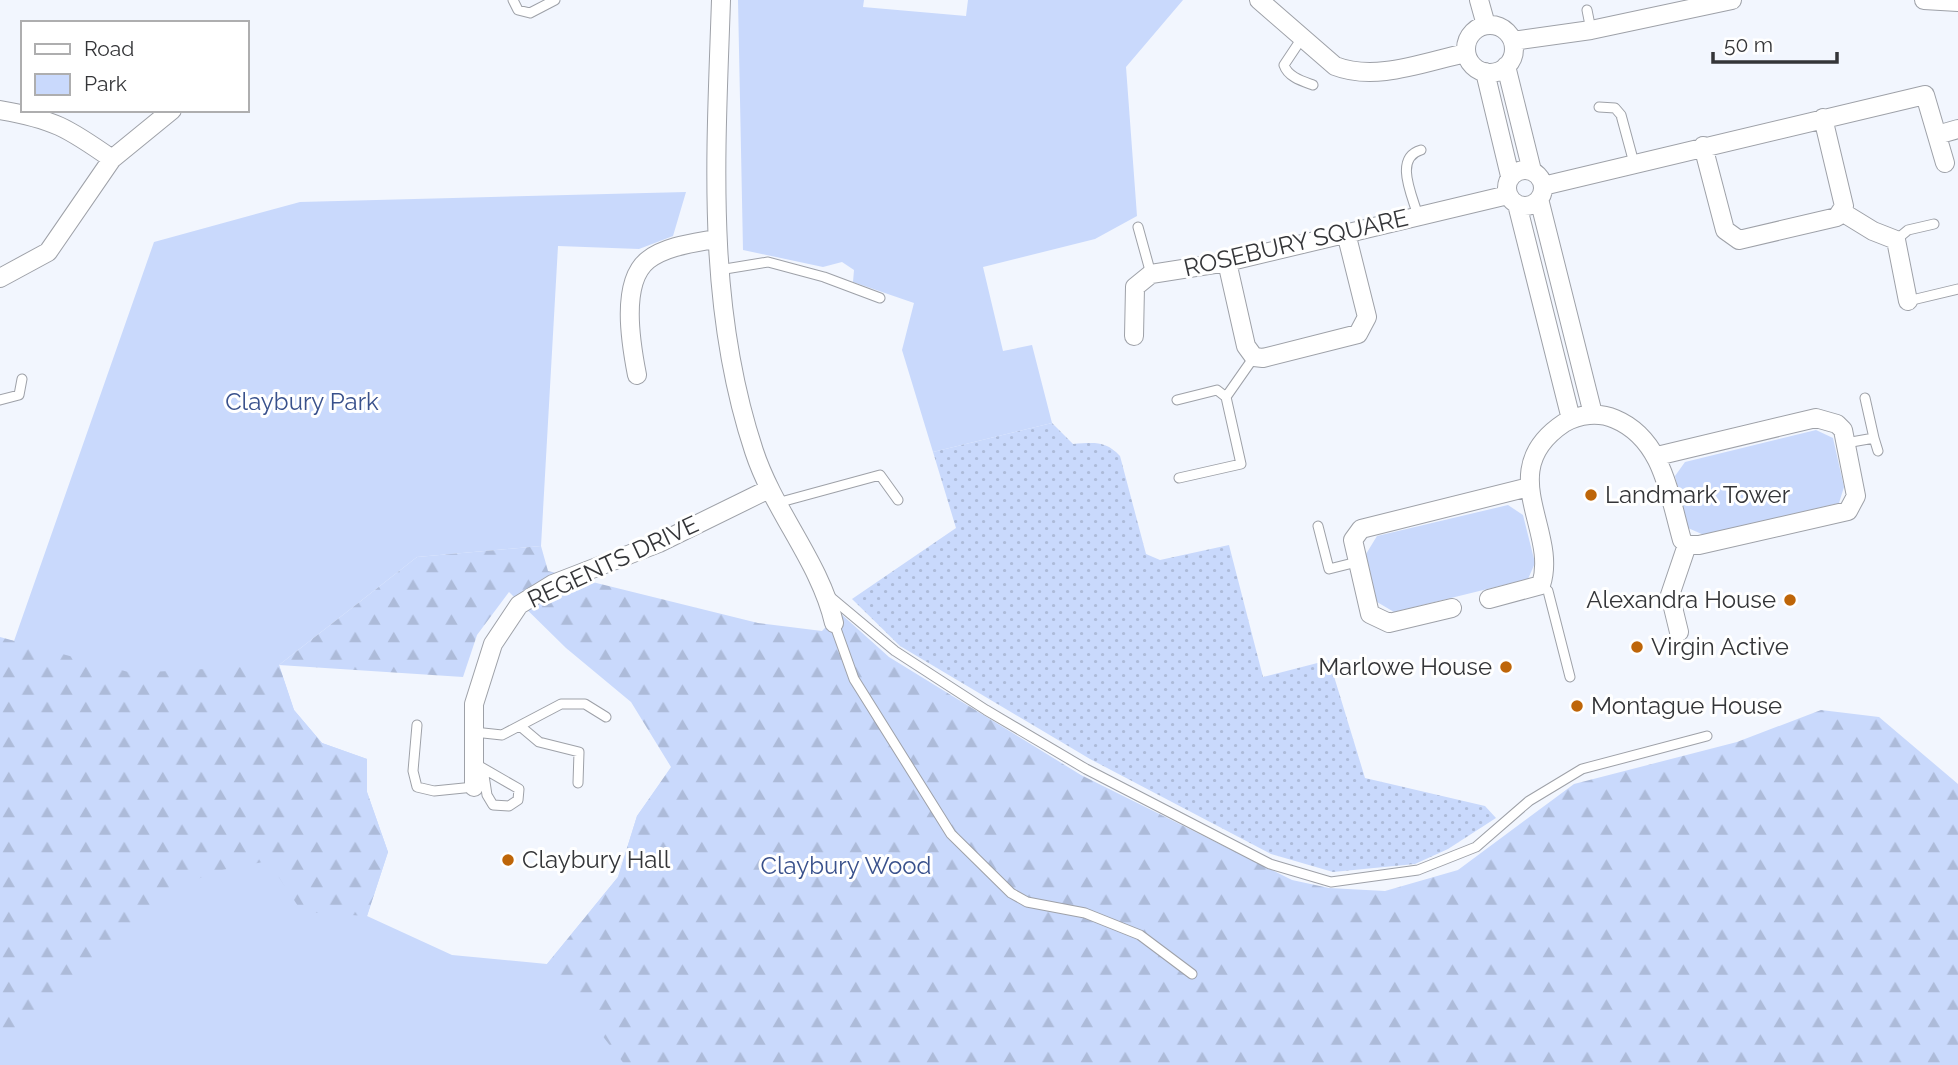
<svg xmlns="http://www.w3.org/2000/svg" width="1958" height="1065" viewBox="0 0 1958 1065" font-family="Raleway,sans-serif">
<defs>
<pattern id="forest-firs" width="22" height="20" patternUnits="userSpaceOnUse" patternTransform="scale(1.75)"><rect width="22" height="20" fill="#c9d9fc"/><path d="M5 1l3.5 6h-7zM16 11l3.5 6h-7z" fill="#adbbd9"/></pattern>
<pattern id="garden-dots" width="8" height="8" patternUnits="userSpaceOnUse" patternTransform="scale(1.75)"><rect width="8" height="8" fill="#c9d9fc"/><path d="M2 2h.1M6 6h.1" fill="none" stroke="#adbbd9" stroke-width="1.8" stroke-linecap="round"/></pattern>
</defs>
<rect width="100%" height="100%" fill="#f2f6fe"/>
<path fill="#c9d9fc" d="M 738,0 L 864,0 L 863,7 L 966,16 L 968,0 L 1183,0 L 1126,67 L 1137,216 L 1095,239 L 983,267 L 1003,351 L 1032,345 L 1052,423 L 933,452 L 902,350 L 914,303 L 853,282 L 854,270 L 842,262 L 823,267 L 743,250 Z
M 686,192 L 673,236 L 639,249 L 558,246 L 541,546 L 417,557 L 279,665 L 294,710 L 322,743 L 367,759 L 367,792 L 388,852 L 367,916 L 452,955 L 547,964 L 618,877 L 637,816 L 671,768 L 1099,1065 L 0,1065 L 0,638 L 14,641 L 154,242 L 300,202 Z
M 1816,430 L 1833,438 L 1844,487 L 1839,503 L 1704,535 L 1688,528 L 1675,476 L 1685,462 Z
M 1508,505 L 1523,515 L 1535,563 L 1528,579 L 1394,612 L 1377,602 L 1366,554 L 1377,536 Z"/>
<path fill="url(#forest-firs)" d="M 541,546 L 548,571 L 758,623 L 822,631 L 840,613 L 889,657 L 1081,775 L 1292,880 L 1329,888 L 1385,891 L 1458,870 L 1574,784 L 1737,742 L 1821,710 L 1879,717 L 1958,784 L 1958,1065 L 625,1065 L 547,964 L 618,877 L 637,816 L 671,767 L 631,702 L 566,648 L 509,592 L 477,635 L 463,677 L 279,665 L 294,710 L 322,743 L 367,759 L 367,792 L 388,852 L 367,916 L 302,912 L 268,861 L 212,872 L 157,900 L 12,1041 L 0,1049 L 0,637 L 132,673 L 279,665 L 417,557 Z"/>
<path fill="url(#garden-dots)" d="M 1052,423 L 1073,444 C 1093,443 1105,440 1120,456 L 1146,554 L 1160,560 L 1229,545 L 1263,677 L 1329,660 L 1365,778 L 1485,806 L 1496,818 L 1448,849 L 1415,864 L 1333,872 L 1271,854 L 1090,759 L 900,646 L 852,599 L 956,528 L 933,452 Z"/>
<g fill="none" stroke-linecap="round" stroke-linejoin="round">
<g stroke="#9ea1a8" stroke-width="11">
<path id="lane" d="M 513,0 L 518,10 L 530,13 L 555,0
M 1587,10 L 1591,30
M 1302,38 L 1284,65 C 1288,77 1302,81 1313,85
M 1599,107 L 1615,108 L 1621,115 L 1634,163
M 1418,216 C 1413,197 1393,158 1421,150
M 1138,227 L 1151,274
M 1896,240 L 1908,230 L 1934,224
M 719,270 L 768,262 L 824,277 L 880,298
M 1908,301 L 1958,289
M 0,400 L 19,395 L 22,379
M 1177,400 L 1217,390 L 1226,397
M 1874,438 L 1878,451
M 1846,443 L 1874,438 L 1865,398
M 1179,478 L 1241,464 L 1226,397 L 1254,357
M 777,503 L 880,475 L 898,500
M 1318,526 L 1329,569 L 1357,562
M 1541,585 L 1548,591 L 1570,677
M 828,595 L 895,651 L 986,710 L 1086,769 L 1270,864 L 1331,882 L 1418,870 L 1476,847 L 1529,801 L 1582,769 L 1707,736
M 834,623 L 854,679 L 951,834 L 1011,893 L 1027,902 L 1085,913 L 1140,935 L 1192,974
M 417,725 L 413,771 L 417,787 L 434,791 L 474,787
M 520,726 L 539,742 L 579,752 L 578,783
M 474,732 L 502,735 L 561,704 L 585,704 L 606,717
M 474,763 L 519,789 L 518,800 L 509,806 L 493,805 L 487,795 L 483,769"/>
</g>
<g stroke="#9ea1a8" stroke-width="20">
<path id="street" d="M 721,0 C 716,153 705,303 754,451 C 774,512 820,562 834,623
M 1259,0 L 1335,66 C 1376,82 1424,62 1466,53
M 1479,0 L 1486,25
M 1924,0 L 1958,2
M1466 49a24 24 0 1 1 48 0a24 24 0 1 1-48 0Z
M 1513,41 L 1591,30 L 1732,0
M 1506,66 L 1532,171
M 1485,72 L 1510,176
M 0,110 C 53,119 68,128 112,159
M 1937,135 L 1958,129
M 1703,146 L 1725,230 L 1739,240 L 1837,217 L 1844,206 L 1823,118
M1507 188a18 18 0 1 1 36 0a18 18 0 1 1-36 0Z
M 1543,186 L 1925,95 L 1945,163
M 1539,199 L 1593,414
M 1517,204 L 1571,419
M 1842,212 L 1873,231 L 1896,240 L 1908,301
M 1227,262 L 1246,346 L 1254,357 L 1263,358 L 1358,334 L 1367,317 L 1346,233
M 0,278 L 48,252 L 112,159 L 172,110
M 1134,336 L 1135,287 L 1151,274 L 1227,262 L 1508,195
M 637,375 C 631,344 620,282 648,260 C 666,246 694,243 715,239
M 1657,456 L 1816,418 L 1837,424 L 1843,430 L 1856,496 L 1848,511 L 1699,545 L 1687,545
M 1489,599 L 1541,585 C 1559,530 1492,471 1564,423 C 1579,414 1599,412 1615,419 C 1663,439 1669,495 1682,540 L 1687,545 L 1670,595 L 1679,632
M 1452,608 L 1389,623 L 1370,614 L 1353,540 L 1361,529 L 1529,487
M 474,787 L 474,704 L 493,644 L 519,605 L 553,584 L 659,543 L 767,490"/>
</g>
<use href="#lane" stroke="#fff" stroke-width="9"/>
<use href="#street" stroke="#fff" stroke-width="18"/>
</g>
<g fill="#be6508" stroke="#fff" stroke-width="2.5">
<circle cx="1591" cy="495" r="7"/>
<circle cx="1790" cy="600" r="7"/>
<circle cx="1637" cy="647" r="7"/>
<circle cx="1506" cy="667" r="7"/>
<circle cx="1577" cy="706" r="7"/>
<circle cx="508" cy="860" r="7"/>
</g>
<g text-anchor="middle" stroke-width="6" stroke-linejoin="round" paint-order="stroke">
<g font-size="24" fill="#343538" stroke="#fff">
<text transform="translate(1296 243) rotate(-13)" y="8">ROSEBURY SQUARE</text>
<text transform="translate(613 562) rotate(-25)" y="8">REGENTS DRIVE</text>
</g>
<g font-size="24" fill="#39518c" stroke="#fff">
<text x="302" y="410">Claybury Park</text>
<text x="846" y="874">Claybury Wood</text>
</g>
<g font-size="24" fill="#343538" stroke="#fff" text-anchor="start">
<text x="1605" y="503">Landmark Tower</text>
<text x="1776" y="608" text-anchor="end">Alexandra House</text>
<text x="1651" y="655">Virgin Active</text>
<text x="1492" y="675" text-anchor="end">Marlowe House</text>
<text x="1591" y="714">Montague House</text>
<text x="522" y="868">Claybury Hall</text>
</g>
</g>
<rect x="21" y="21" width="228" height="91" fill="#ffffff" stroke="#aeaeaf" stroke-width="2"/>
<rect x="35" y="44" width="35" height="10" fill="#ffffff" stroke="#aeaeaf" stroke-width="2"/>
<text x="84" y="56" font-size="21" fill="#343538">Road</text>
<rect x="35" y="74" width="35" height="21" fill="#c9d9fc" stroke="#aeaeaf" stroke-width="2"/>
<text x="84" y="91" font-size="21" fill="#343538">Park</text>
<path d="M1713 52v10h124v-10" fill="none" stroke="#343538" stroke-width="3.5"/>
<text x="1724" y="52" font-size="21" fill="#343538" stroke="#ffffff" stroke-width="5" paint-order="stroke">50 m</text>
</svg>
